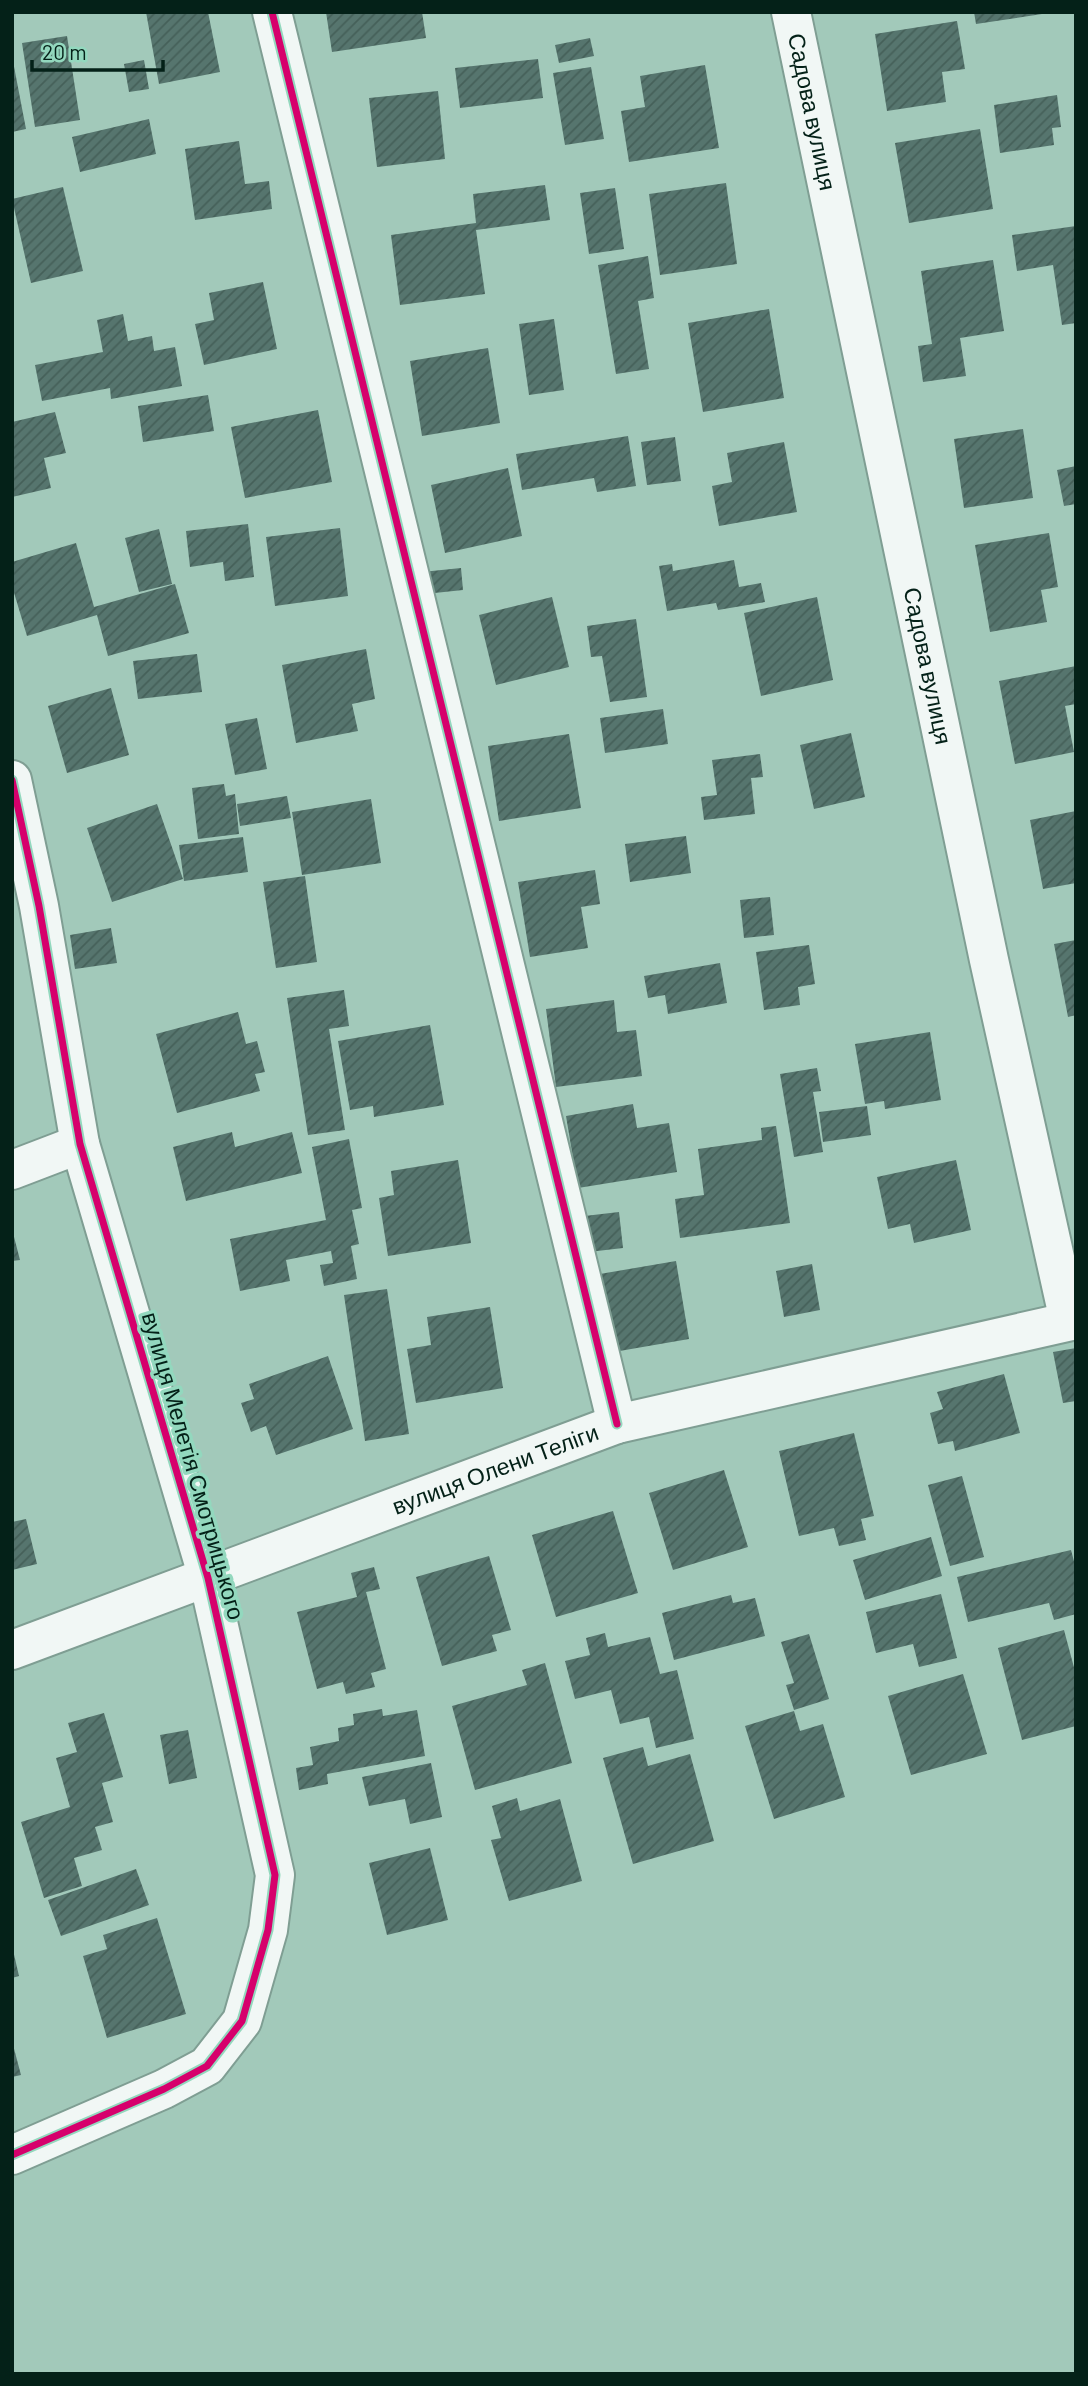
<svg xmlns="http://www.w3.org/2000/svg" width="1088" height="2386" viewBox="0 0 1088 2386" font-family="Barlow,sans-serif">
<defs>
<pattern id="building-hatch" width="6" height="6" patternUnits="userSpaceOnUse" patternTransform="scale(1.75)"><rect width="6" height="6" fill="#56756e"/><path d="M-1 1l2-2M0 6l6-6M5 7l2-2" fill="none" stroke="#456059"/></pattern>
</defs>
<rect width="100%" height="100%" fill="#a2c9ba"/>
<path fill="url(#building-hatch)" d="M 146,12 L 208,12 L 220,72 L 159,84 Z
M 326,12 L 422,12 L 426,38 L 332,52 Z
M 974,12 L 1041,12 L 1042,14 L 976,24 Z
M 957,21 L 965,69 L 942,72 L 946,102 L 887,111 L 875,34 Z
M 67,36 L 80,120 L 35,127 L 22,43 Z
M 590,38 L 594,56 L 559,63 L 555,45 Z
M 12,56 L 26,129 L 12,132 Z
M 538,59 L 543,98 L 460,108 L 455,68 Z
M 144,60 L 149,89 L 129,92 L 124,64 Z
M 705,65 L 719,148 L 629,162 L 621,111 L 645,107 L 640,76 Z
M 591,67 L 604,139 L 565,145 L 553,73 Z
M 438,91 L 445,159 L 377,167 L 369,98 Z
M 1057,95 L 1061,127 L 1052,128 L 1054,145 L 1000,153 L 994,105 Z
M 149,119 L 156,154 L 80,172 L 72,137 Z
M 980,129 L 993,209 L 909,223 L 895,143 Z
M 239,141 L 245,184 L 269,181 L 272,209 L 195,220 L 185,149 Z
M 726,183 L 737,264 L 660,275 L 649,194 Z
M 545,185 L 550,220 L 476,230 L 485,294 L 400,305 L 391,235 L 476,223 L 473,194 Z
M 63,187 L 83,271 L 31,283 L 12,199 Z
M 615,188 L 624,249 L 589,254 L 580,193 Z
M 1076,226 L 1076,323 L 1062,325 L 1053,265 L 1017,271 L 1012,235 Z
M 648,256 L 654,298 L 638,301 L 649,369 L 616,374 L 598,265 Z
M 993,260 L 1004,331 L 960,338 L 966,376 L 923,382 L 918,346 L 932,344 L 921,271 Z
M 263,282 L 277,349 L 204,365 L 195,324 L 214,320 L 209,293 Z
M 769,309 L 784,398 L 703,412 L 688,323 Z
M 123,314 L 128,341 L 152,336 L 154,351 L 175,347 L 182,386 L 111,399 L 110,388 L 42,401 L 35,365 L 103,352 L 97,320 Z
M 554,319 L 564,390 L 529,395 L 519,324 Z
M 488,348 L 500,423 L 422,436 L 410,361 Z
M 208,395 L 214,431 L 143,442 L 138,406 Z
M 318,410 L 332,482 L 245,498 L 231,427 Z
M 55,412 L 66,453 L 44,458 L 51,488 L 12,497 L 12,422 Z
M 1023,429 L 1033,498 L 964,508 L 954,439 Z
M 628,436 L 636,486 L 597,492 L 594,478 L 522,490 L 516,454 Z
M 675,437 L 681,481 L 647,485 L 641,442 Z
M 784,442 L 797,512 L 719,526 L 712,486 L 732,482 L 727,453 Z
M 1076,466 L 1076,504 L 1064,506 L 1057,470 Z
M 508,468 L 522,536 L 445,553 L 431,485 Z
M 248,524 L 254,577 L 225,581 L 223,562 L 190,567 L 186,531 Z
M 340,528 L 348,596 L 275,606 L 266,537 Z
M 159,529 L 172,584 L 139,592 L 125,538 Z
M 1049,533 L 1058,587 L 1041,590 L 1047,622 L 990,632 L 975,545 Z
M 76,543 L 94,607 L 175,584 L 189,633 L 108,656 L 97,615 L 27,636 L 12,586 L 12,562 Z
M 734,560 L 739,587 L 761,583 L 765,602 L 718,610 L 716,603 L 667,611 L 659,566 L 672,564 L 673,571 Z
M 461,568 L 463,590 L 425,594 L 422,572 Z
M 552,597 L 569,667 L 496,685 L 479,615 Z
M 817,597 L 833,680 L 761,696 L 744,613 Z
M 636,619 L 647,697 L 610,702 L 602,656 L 591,657 L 587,626 Z
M 366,649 L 375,699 L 352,704 L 358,731 L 296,743 L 282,665 Z
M 197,654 L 202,692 L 138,699 L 133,661 Z
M 1076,666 L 1076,704 L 1065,706 L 1074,752 L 1015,764 L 999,681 Z
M 111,688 L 129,755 L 67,773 L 48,706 Z
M 663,709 L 668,744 L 605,753 L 600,718 Z
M 257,718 L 267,769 L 235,775 L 225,724 Z
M 851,733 L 865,797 L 814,809 L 800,745 Z
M 569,734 L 581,808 L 499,821 L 488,746 Z
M 760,754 L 763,777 L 751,778 L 755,814 L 704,820 L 701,797 L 717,795 L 712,760 Z
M 224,784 L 226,796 L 235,794 L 239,834 L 198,839 L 192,788 Z
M 287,796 L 291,818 L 240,826 L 237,804 Z
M 371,799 L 381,863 L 302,875 L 292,812 Z
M 157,804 L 183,879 L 112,902 L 87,828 Z
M 1076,811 L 1076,883 L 1043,889 L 1030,820 Z
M 686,836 L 691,873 L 630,882 L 625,844 Z
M 243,837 L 248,872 L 184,881 L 179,845 Z
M 595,870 L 600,904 L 581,907 L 588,948 L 530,957 L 518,882 Z
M 305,876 L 317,962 L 276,968 L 263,882 Z
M 770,897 L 774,935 L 744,938 L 740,900 Z
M 111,928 L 117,963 L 75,969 L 70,935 Z
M 1076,940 L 1076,1015 L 1068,1017 L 1054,944 Z
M 809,945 L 815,984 L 798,987 L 800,1005 L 764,1010 L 756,952 Z
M 720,963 L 727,1003 L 668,1014 L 665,995 L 648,998 L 644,976 Z
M 344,990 L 349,1026 L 329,1029 L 345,1130 L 308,1135 L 287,998 Z
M 614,1000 L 617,1032 L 636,1030 L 642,1076 L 556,1087 L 546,1009 Z
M 238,1012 L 246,1044 L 257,1041 L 265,1072 L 255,1074 L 260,1091 L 177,1113 L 156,1034 Z
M 430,1025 L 444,1105 L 374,1117 L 373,1106 L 350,1110 L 338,1041 Z
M 930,1032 L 941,1100 L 885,1109 L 884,1101 L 865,1104 L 855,1044 Z
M 817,1068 L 821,1091 L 813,1092 L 823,1152 L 794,1157 L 780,1074 Z
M 633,1104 L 637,1128 L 669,1123 L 677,1172 L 578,1188 L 566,1116 Z
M 867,1106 L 871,1135 L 823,1142 L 819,1112 Z
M 776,1126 L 790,1223 L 680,1238 L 675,1199 L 704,1195 L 698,1149 L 762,1140 L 761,1128 Z
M 232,1132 L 235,1147 L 292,1132 L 302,1173 L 186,1201 L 173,1147 Z
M 349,1139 L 362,1208 L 352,1210 L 359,1244 L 351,1246 L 357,1279 L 324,1286 L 320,1265 L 333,1263 L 331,1251 L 286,1260 L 290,1281 L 240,1291 L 230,1239 L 326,1220 L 312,1147 Z
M 458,1160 L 471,1243 L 388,1256 L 379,1198 L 394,1195 L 391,1171 Z
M 956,1160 L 971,1230 L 914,1243 L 910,1224 L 888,1229 L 877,1177 Z
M 619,1212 L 623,1248 L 580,1253 L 576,1217 Z
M 12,1229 L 20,1260 L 12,1261 Z
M 676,1261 L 689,1339 L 608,1353 L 594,1275 Z
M 812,1264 L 820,1310 L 784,1317 L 776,1271 Z
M 387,1289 L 409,1434 L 365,1441 L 344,1295 Z
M 490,1307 L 503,1388 L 416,1403 L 407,1349 L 431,1345 L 427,1317 Z
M 1076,1348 L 1076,1401 L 1063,1403 L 1053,1352 Z
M 328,1356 L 353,1429 L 276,1455 L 266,1426 L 251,1432 L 241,1403 L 254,1399 L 249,1384 Z
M 1004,1374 L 1020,1433 L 955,1451 L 953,1441 L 938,1444 L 930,1413 L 943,1409 L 937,1392 Z
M 854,1433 L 874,1516 L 861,1519 L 866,1540 L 839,1546 L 834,1528 L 799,1536 L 779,1451 Z
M 724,1470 L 748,1547 L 673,1570 L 649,1493 Z
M 962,1476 L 984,1557 L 950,1566 L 928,1485 Z
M 613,1511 L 638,1593 L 556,1617 L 532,1535 Z
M 26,1519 L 37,1564 L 12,1570 L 12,1522 Z
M 931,1537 L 942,1576 L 865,1600 L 853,1560 Z
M 1071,1550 L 1076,1569 L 1076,1614 L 1054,1620 L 1049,1603 L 968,1622 L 957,1577 Z
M 489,1556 L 511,1630 L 492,1635 L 497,1651 L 442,1666 L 416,1577 Z
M 374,1567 L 380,1589 L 366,1592 L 386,1669 L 371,1673 L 375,1687 L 346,1694 L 343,1682 L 317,1689 L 297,1612 L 357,1597 L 351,1573 Z
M 941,1594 L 957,1658 L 919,1667 L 913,1644 L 876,1653 L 866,1612 Z
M 731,1595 L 733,1603 L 755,1598 L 765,1636 L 674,1660 L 662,1613 Z
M 1064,1630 L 1076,1675 L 1076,1726 L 1022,1740 L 998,1648 Z
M 605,1633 L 608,1647 L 650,1637 L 660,1674 L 677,1670 L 694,1739 L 656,1748 L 649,1717 L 620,1724 L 611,1690 L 575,1699 L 565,1661 L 590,1655 L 586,1638 Z
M 809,1634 L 829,1699 L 794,1710 L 786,1685 L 794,1683 L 781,1642 Z
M 545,1663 L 572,1763 L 475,1790 L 452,1706 L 527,1685 L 522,1670 Z
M 963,1674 L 987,1754 L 911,1775 L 888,1696 Z
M 382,1709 L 383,1716 L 417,1710 L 425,1756 L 327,1774 L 328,1784 L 299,1790 L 296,1768 L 313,1765 L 310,1747 L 339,1741 L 338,1728 L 354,1725 L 353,1714 Z
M 794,1711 L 800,1731 L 823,1724 L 845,1797 L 774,1819 L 745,1726 Z
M 104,1713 L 123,1777 L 102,1783 L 113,1822 L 95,1827 L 102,1850 L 74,1858 L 82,1886 L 44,1898 L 21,1822 L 70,1807 L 56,1758 L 77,1752 L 68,1723 Z
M 188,1730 L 197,1778 L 169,1784 L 160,1735 Z
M 643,1747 L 648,1766 L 690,1754 L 714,1841 L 633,1864 L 603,1758 Z
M 431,1763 L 442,1817 L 410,1824 L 405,1799 L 369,1806 L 362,1777 Z
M 517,1798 L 520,1811 L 560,1799 L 582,1881 L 509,1901 L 491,1840 L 501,1838 L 492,1806 Z
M 430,1848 L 448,1920 L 387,1935 L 369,1863 Z
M 136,1869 L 149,1905 L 61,1936 L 48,1900 Z
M 157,1918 L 186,2014 L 107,2038 L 83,1956 L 107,1949 L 103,1935 Z
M 13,1950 L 19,1976 L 12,1978 L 12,1951 Z
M 12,2041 L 21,2075 L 12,2077 Z"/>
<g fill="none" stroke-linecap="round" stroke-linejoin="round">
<g stroke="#7f9e93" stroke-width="42">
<g id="minor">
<path d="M 272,12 L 617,1424"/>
<path id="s1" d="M 791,12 L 989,960 L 1069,1321"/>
<path d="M 12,780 L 39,906 L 80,1144 L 208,1578 L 275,1875 L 268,1930 L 242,2021 L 207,2066 L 164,2089 L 12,2155"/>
<path d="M 12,1170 L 80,1144"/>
<path id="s2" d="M 12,1650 L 617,1424 L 1076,1320"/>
</g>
</g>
<use href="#minor" stroke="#f1f7f5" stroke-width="38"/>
<g stroke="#93d8be" stroke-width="11">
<path id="cycleway" d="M 272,12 L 617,1424
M 12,780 L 39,906 L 80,1144 L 208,1578 L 275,1875 L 268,1930 L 242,2021 L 207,2066 L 164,2089 L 12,2155"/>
</g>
<use href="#cycleway" stroke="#d6006c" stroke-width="7"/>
</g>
<g text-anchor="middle" stroke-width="7" stroke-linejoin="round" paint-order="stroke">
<g font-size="23" fill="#042118" stroke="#93d8be">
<text dy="8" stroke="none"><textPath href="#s1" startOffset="102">Садова вулиця</textPath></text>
<text dy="8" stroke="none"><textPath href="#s1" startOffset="668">Садова вулиця</textPath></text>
<text transform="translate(193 1466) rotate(74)" y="8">вулиця Мелетія Смотрицького</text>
<text dy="8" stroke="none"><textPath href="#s2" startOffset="516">вулиця Олени Теліги</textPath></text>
</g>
</g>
<rect width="1088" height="2386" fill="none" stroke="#042118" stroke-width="28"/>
<path d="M32 60v10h131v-10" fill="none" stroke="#042118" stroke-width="3.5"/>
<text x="42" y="60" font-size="21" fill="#042118" stroke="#93d8be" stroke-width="5" paint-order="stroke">20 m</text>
</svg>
